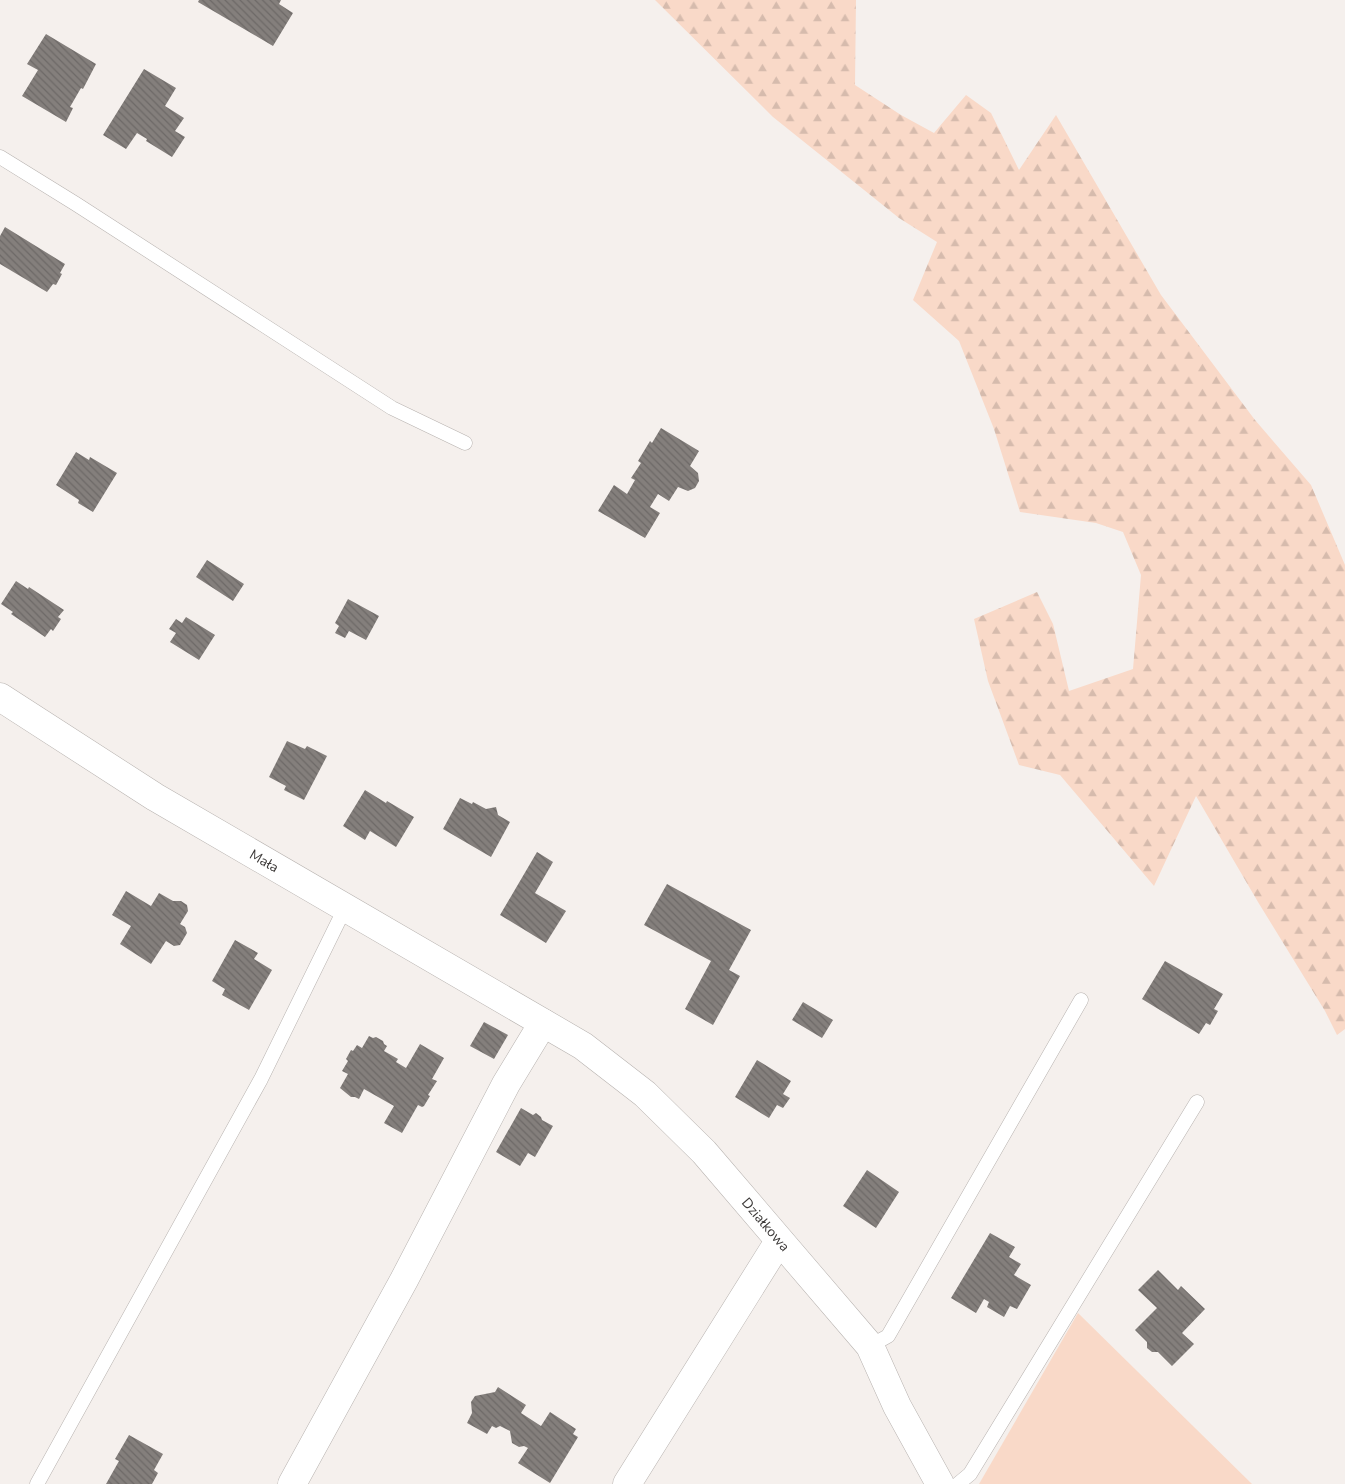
<svg xmlns="http://www.w3.org/2000/svg" width="1345" height="1484" viewBox="0 0 1345 1484" font-family="'Nunito Sans',sans-serif">
<defs>
<pattern id="forest-firs" width="22" height="20" patternUnits="userSpaceOnUse" patternTransform="scale(1.25)"><rect width="22" height="20" fill="#f9d9c8"/><path d="M5 1l3.5 6h-7zM16 11l3.5 6h-7z" fill="#d6bbad"/></pattern>
<pattern id="building-back-hatch" width="6" height="6" patternUnits="userSpaceOnUse" patternTransform="scale(1.25)"><rect width="6" height="6" fill="#847f7c"/><path d="M-1 5l2 2M0 0l6 6M5-1l2 2" fill="none" stroke="#6d6967"/></pattern>
</defs>
<rect width="100%" height="100%" fill="#f5f0ed"/>
<path fill="#f9d9c8" d="M 1078,1313 L 1252,1484 L 979,1484 Z"/>
<path fill="url(#forest-firs)" d="M 655,0 L 856,0 L 855,85 L 901,115 L 934,133 L 966,95 L 991,113 L 1019,170 L 1056,115 L 1161,295 L 1255,420 L 1311,485 L 1345,565 L 1345,1029 L 1337,1035 L 1325,1011 L 1258,902 L 1196,796 L 1154,886 L 1060,775 L 1019,765 L 988,681 L 974,619 L 1037,592 L 1053,624 L 1069,691 L 1133,669 L 1141,575 L 1123,532 L 1096,523 L 1020,512 L 994,429 L 959,341 L 913,300 L 937,242 L 899,218 L 773,117 Z"/>
<path fill="url(#building-back-hatch)" d="M 199,0 L 281,0 L 279,4 L 293,13 L 273,46 L 198,2 Z
M 46,34 L 96,64 L 83,89 L 81,88 L 70,107 L 73,108 L 66,122 L 22,96 L 38,70 L 27,64 Z
M 144,69 L 176,88 L 165,106 L 184,118 L 175,131 L 185,137 L 172,157 L 146,141 L 147,139 L 137,133 L 126,149 L 103,135 Z
M 5,227 L 65,264 L 60,273 L 62,274 L 56,285 L 53,284 L 47,292 L 0,264 L 0,236 Z
M 661,428 L 699,451 L 690,466 L 698,473 L 699,481 L 695,488 L 688,491 L 678,487 L 669,501 L 658,494 L 650,507 L 660,513 L 645,538 L 598,511 L 614,485 L 627,494 L 635,480 L 631,478 L 641,463 L 638,461 L 650,441 L 652,443 Z
M 76,452 L 89,460 L 90,457 L 117,473 L 93,512 L 78,503 L 79,500 L 56,485 Z
M 207,560 L 244,584 L 233,601 L 196,577 Z
M 16,581 L 28,589 L 29,587 L 64,610 L 58,617 L 61,619 L 53,631 L 51,629 L 45,637 L 11,614 L 13,612 L 1,604 Z
M 348,599 L 379,616 L 366,640 L 349,631 L 345,638 L 335,633 L 339,626 L 335,623 Z
M 186,617 L 215,635 L 199,660 L 170,642 L 176,633 L 169,629 L 176,619 L 182,623 Z
M 287,741 L 305,749 L 307,746 L 327,756 L 304,800 L 284,790 L 286,786 L 269,777 Z
M 365,790 L 386,803 L 387,801 L 414,817 L 396,847 L 370,831 L 365,840 L 343,826 Z
M 460,798 L 472,804 L 473,802 L 486,809 L 496,807 L 498,815 L 510,822 L 491,857 L 443,829 Z
M 537,852 L 553,862 L 535,893 L 566,911 L 546,943 L 500,915 Z
M 667,884 L 751,930 L 729,970 L 740,976 L 713,1025 L 685,1009 L 711,961 L 644,925 Z
M 126,891 L 151,906 L 159,893 L 173,901 L 181,901 L 187,905 L 188,911 L 180,924 L 185,927 L 187,933 L 180,945 L 174,946 L 166,941 L 151,964 L 120,944 L 131,926 L 112,915 Z
M 235,940 L 258,953 L 254,959 L 272,970 L 249,1010 L 222,995 L 225,989 L 212,981 Z
M 1165,961 L 1223,994 L 1214,1009 L 1218,1011 L 1210,1025 L 1206,1023 L 1199,1034 L 1142,999 Z
M 803,1002 L 833,1020 L 822,1038 L 792,1020 Z
M 484,1022 L 508,1035 L 494,1059 L 470,1046 Z
M 369,1036 L 373,1038 L 376,1037 L 383,1041 L 384,1044 L 387,1046 L 384,1051 L 398,1059 L 396,1062 L 406,1068 L 420,1044 L 444,1058 L 432,1079 L 437,1081 L 428,1095 L 430,1096 L 424,1106 L 422,1107 L 418,1105 L 402,1133 L 384,1123 L 394,1106 L 364,1089 L 359,1099 L 355,1097 L 351,1097 L 340,1088 L 348,1074 L 342,1071 L 348,1061 L 346,1059 L 351,1050 L 353,1051 L 357,1045 L 362,1048 Z
M 757,1060 L 791,1081 L 783,1094 L 790,1098 L 783,1108 L 777,1105 L 769,1118 L 735,1097 Z
M 521,1108 L 533,1115 L 536,1113 L 541,1117 L 542,1120 L 553,1126 L 535,1157 L 528,1153 L 520,1166 L 496,1152 Z
M 867,1170 L 899,1192 L 876,1228 L 843,1206 Z
M 990,1233 L 1015,1247 L 1009,1257 L 1021,1264 L 1014,1275 L 1031,1285 L 1017,1309 L 1010,1306 L 1004,1317 L 987,1307 L 989,1302 L 984,1299 L 976,1313 L 951,1298 Z
M 1158,1270 L 1178,1290 L 1181,1286 L 1205,1309 L 1182,1333 L 1194,1344 L 1172,1366 L 1158,1352 L 1152,1352 L 1147,1348 L 1147,1342 L 1135,1330 L 1157,1308 L 1138,1290 Z
M 498,1387 L 526,1405 L 521,1413 L 541,1426 L 550,1412 L 576,1429 L 573,1434 L 578,1437 L 550,1483 L 518,1463 L 528,1448 L 524,1446 L 519,1447 L 512,1443 L 510,1431 L 500,1426 L 496,1428 L 492,1426 L 487,1434 L 467,1423 L 472,1413 L 471,1402 L 475,1396 L 495,1392 Z
M 129,1435 L 163,1454 L 154,1470 L 158,1473 L 152,1484 L 106,1484 L 119,1461 L 115,1459 Z"/>
<g fill="none" stroke-linecap="round" stroke-linejoin="round">
<g stroke="#b7b2af" stroke-width="15">
<path id="service" d="M 0,157 L 76,204 L 392,408 L 465,443
M 870,1346 L 888,1336 L 1081,1000
M 37,1484 L 261,1079 L 345,908
M 958,1484 L 970,1474 L 1197,1102"/>
</g>
<g stroke="#b7b2af" stroke-width="29">
<g id="minor">
<path id="s1" d="M 0,697 L 155,797 L 583,1046 L 645,1094 L 704,1152 L 870,1346 L 897,1406 L 940,1484"/>
<path d="M 292,1484 L 404,1280 L 506,1084 L 543,1023"/>
<path d="M 627,1484 L 779,1241"/>
</g>
</g>
<use href="#service" stroke="#fff" stroke-width="14"/>
<use href="#minor" stroke="#fff" stroke-width="28"/>
</g>
<g text-anchor="middle" stroke-width="5" stroke-linejoin="round" paint-order="stroke">
<g font-size="14" fill="#3c3938" stroke="#fffefd">
<text dy="5" stroke="none"><textPath href="#s1" startOffset="311">Mała</textPath></text>
<text dy="5" stroke="none"><textPath href="#s1" startOffset="936">Działkowa</textPath></text>
</g>
</g>
</svg>
